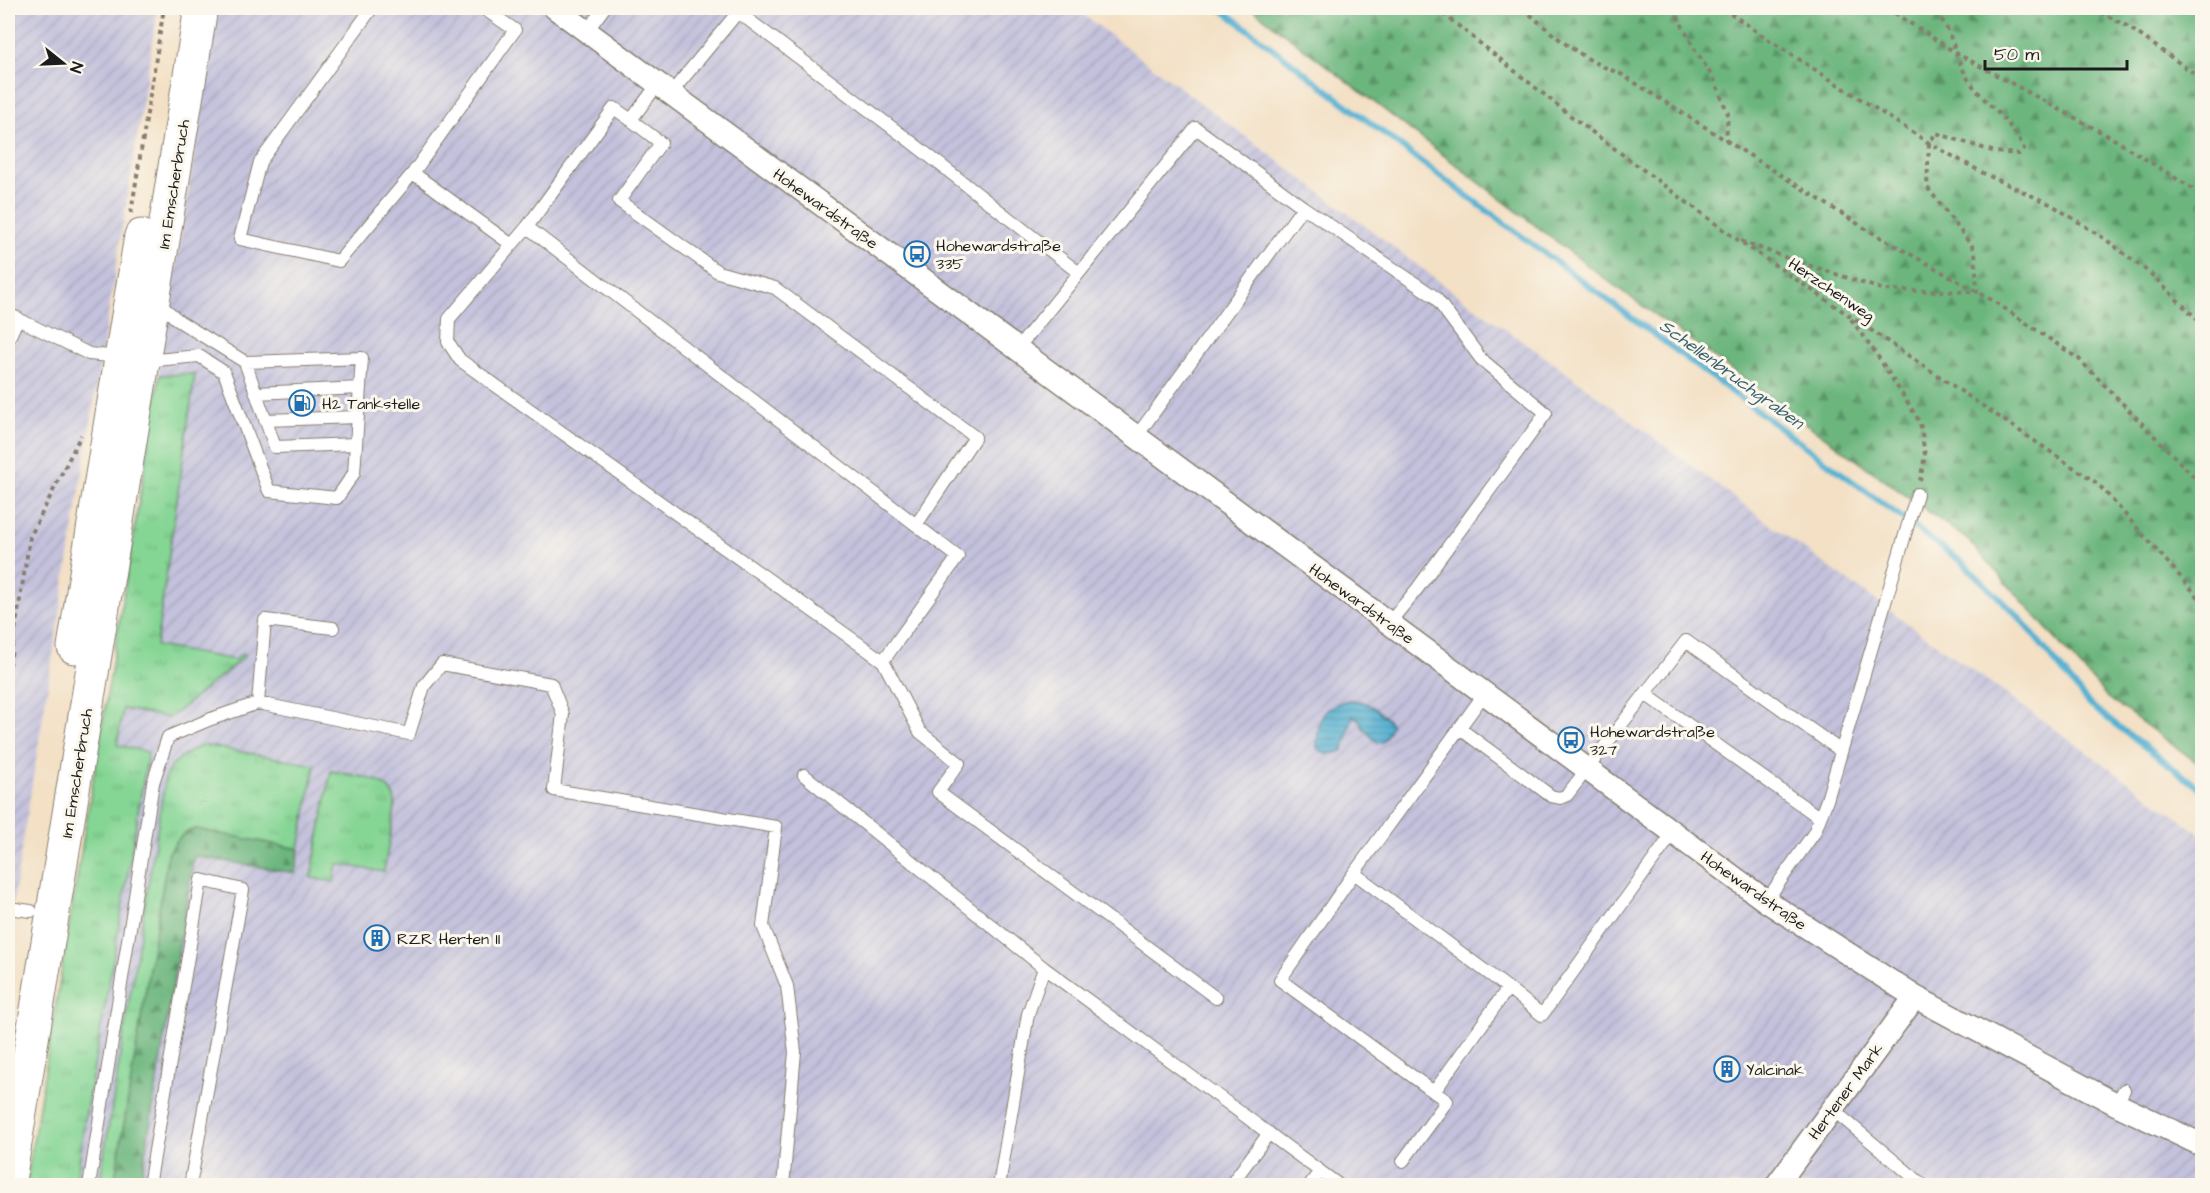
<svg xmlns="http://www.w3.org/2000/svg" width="2210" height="1193" viewBox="0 0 2210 1193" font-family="'Architects Daughter',sans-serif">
<defs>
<pattern id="industrial-furrows" width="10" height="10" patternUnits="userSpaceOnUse" patternTransform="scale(1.5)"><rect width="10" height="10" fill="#c3c1db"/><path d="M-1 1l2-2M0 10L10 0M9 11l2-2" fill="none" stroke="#a7a5bb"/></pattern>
<pattern id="grass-tufts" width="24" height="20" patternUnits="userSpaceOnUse" patternTransform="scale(1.5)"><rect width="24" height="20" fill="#85d594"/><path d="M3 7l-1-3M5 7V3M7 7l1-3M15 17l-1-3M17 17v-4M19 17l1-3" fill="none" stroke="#72b67f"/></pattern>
<pattern id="forest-firs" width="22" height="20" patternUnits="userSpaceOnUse" patternTransform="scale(1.5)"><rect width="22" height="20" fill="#6cb67e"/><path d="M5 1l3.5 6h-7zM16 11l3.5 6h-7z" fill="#589366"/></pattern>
<pattern id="water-rules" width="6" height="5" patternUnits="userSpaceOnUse" patternTransform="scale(1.5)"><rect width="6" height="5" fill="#54b1d2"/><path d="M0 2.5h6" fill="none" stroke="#458faa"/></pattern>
</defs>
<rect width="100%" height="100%" fill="#fbf7ec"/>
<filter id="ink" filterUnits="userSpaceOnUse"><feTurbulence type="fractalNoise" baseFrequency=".0167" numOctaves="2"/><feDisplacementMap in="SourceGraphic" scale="12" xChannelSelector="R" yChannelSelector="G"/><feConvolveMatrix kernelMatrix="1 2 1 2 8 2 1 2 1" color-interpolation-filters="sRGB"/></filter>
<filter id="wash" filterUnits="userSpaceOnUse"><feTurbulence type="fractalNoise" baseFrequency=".008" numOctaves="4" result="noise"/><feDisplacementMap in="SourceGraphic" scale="24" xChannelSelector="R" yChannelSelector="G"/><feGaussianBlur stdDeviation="1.35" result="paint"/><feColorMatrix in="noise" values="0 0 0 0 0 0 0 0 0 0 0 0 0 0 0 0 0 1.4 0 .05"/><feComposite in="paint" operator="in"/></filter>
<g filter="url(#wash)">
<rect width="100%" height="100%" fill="#f3e0c5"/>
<path fill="url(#industrial-furrows)" d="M 8,8 L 158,8 L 8,932 Z
M 218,8 L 1074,8 L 1460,297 L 1552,362 L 1779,531 L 2202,835 L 2202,1185 L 26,1186 Z"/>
<path fill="url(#grass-tufts)" stroke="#507858" stroke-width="1.5" d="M 195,374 L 156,646 L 235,660 L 242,654 L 245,656 L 170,718 L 123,709 L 117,745 L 148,752 L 118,933 L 85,1117 L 76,1185 L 26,1185 L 160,375 Z
M 203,745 L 315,765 L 299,849 L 196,829 L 168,854 L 114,1185 L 99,1186 L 166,775 C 175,759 186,753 203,745 Z
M 331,771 C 353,776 396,776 395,806 L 384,872 L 337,864 L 334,882 L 311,878 Z"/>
<path fill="url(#forest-firs)" stroke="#44694d" stroke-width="1.5" d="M 1251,8 L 2202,8 L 2202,766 L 2107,697 L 1969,541 L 1608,281 Z
M 196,829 L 299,849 L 295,873 L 194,856 L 140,1185 L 114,1185 L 168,854 C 176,841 181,832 196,829 Z"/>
<path fill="url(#water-rules)" stroke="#386677" stroke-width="1.5" d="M 1349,700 C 1368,700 1380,711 1392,725 L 1383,742 L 1378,743 L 1363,728 L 1360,720 L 1353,716 C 1349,724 1346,748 1342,751 C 1338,753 1330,753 1326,754 L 1317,748 C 1318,721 1320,707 1349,700 Z"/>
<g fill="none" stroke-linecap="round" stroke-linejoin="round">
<path stroke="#54b1d2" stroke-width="6" d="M 1220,8 L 1420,161 L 1963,563 L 2019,617 L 2090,705 L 2202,790"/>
</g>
</g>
<g filter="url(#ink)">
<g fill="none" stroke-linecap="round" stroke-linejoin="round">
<g stroke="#887e70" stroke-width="14">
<path id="lane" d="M 372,8 L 260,162 L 240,239 L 339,261 L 413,173 L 515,30 L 483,8
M 587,31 L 604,8
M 658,84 L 631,120 L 614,108 L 527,227 L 449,319 L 448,342 L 460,360 L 883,661 L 920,732 L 959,763 L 938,792 L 1216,998
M 671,93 L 738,12 L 910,141 L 1079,273 L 1017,349
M 631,120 L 661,143 L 619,201 L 718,272 L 775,288 L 975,437 L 916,525
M 413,173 L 512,245
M 1303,207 L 1435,297 L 1481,359 L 1546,413 L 1417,589 L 1389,623
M 527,227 L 958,557 L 883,661
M 1079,273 L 1196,128 L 1303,207 L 1136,437
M 157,302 L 179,321 L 245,362 L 275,447 L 356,444
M 8,314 L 89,354 L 120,357
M 8,340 L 18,318
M 145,361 L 199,356 L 224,372 L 269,491 L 337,498 L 354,473 L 362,358 L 245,362
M 256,393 L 360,388
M 265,420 L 358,417
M 1645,694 L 1686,641 L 1841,751
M 258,703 L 265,620 L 333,628
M 1459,728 L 1551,796 L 1560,798 L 1567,795 L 1645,694 L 1820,818
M 804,775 L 1044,968 L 1340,1186
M 1354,873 L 1485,693
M 1766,901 L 1814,833 L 1827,800 L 1917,494
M 8,908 L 31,911
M 1434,1092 L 1280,980 L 1354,873 L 1508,988
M 2116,1104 L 2124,1090
M 1832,1109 L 1924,1186
M 1403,1161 L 1447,1101 L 1434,1092 L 1508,988 L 1542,1015 L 1673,833
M 89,1186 L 153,783 L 168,737 L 211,719 L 258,703 L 409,734 L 424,686 L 442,664 L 551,684 L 563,714 L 554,790 L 776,827 L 763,926 L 787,986 L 795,1052 L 783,1186
M 149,1186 L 201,880 L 243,890 L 190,1186
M 999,1186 L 1028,1014 L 1044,968
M 1230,1186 L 1269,1133
M 1309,1186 L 1320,1171"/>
</g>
<g stroke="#887e70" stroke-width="25">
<path id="street" d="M 555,8 L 1766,901 L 1915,997 L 2116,1104 L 2202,1145
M 1776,1186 L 1915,997"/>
</g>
<g stroke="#887e70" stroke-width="35">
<path id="secondary" d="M 74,647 L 141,236
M 8,1186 L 201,8"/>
</g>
<path stroke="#887e70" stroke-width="4" stroke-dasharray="4.5 4.5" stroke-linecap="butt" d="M 1436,8 L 1576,120 L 1735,238 L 2098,484 L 2202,601
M 1523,8 C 1554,36 1581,59 1621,74 L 1866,229 L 1995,302 L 2079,359 L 2202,485
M 1673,8 L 1694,48 L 1715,81 L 1728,114 L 1726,141
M 1723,8 L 1769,40 L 1929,143 L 1985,174 L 2052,205 L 2105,239 L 2151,274 L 2202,324
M 1887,8 L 1956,53 L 2112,138 L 2193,189 L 2202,197
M 2092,8 L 2127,26 L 2202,79
M 131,213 L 164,8
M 1741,241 L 1790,259 L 1884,290 L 1977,292 L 1975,250 L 1927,187 L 1929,143 L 1936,133 L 1995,152 L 2019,154 L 2024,149 C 2014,123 1982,101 1968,79 C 1959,64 1955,47 1948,31 C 1945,23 1938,15 1933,8
M 1851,319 L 1877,355 L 1920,422 L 1925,455 L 1920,481
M 8,674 L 30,537 L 81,435"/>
<use href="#lane" stroke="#fff" stroke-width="12"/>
<use href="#street" stroke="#fff" stroke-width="22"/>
<use href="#secondary" stroke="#fff" stroke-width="33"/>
</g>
</g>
<defs>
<g id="bus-ring" transform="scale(1.35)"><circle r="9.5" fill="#fbf7ec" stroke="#1f6fb2" stroke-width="1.5"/><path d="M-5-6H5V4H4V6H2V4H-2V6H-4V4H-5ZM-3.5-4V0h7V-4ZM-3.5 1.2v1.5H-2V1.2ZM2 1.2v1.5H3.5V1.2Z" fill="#1f6fb2"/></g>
<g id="fuel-ring" transform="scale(1.35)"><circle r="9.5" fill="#fbf7ec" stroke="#1f6fb2" stroke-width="1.5"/><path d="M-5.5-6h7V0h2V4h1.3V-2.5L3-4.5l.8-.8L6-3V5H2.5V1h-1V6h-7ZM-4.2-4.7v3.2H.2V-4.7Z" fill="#1f6fb2"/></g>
<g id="building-ring" transform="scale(1.35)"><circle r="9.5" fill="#fbf7ec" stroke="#1f6fb2" stroke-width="1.5"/><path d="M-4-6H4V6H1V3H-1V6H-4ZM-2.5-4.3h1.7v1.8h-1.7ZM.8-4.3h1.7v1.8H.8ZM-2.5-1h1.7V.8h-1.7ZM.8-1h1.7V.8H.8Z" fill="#1f6fb2"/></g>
</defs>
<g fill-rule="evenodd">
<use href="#bus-ring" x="917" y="254"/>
<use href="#fuel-ring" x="302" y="403"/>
<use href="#bus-ring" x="1571" y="740"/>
<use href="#building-ring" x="377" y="938"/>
<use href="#building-ring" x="1727" y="1069"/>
</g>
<g text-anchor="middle" stroke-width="6" stroke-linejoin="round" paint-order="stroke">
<g font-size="16" fill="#1c1c1c" stroke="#fbf7ec">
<text transform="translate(173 184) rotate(-81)" y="6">Im Emscherbruch</text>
<text transform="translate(826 208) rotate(36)" y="6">Hohewardstraße</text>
<text transform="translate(1832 289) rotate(34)" y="6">Herzchenweg</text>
<text transform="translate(1362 603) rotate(36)" y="6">Hohewardstraße</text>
<text transform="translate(76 773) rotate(-81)" y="6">Im Emscherbruch</text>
<text transform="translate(1754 890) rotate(35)" y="6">Hohewardstraße</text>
<text transform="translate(1845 1091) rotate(-54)" y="6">Hertener Mark</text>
</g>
<g font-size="16" fill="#1c1c1c" stroke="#fbf7ec" text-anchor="start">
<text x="936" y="251">Hohewardstraße<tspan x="936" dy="18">335</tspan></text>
<text x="322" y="409">H2 Tankstelle</text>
<text x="1590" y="737">Hohewardstraße<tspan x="1590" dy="18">327</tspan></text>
<text x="397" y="944">RZR Herten II</text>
<text x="1746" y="1075">Yalcinak</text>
</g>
<g font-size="18" font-style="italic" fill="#355f6e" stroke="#fbf7ec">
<text transform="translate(1732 374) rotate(36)" y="6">Schellenbruchgraben</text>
</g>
</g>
<rect width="2210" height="1193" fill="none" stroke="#fbf7ec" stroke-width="30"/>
<g transform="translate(63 63) rotate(108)" stroke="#fbf7ec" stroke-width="4.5" paint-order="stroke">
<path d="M0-4.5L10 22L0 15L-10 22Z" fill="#1c1c1c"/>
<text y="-9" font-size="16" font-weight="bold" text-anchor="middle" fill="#1c1c1c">N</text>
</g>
<path d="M1985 60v9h142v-9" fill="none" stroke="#1c1c1c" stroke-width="3"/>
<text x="1994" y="60" font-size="18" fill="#1c1c1c" stroke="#fbf7ec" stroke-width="4.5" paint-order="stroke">50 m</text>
</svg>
